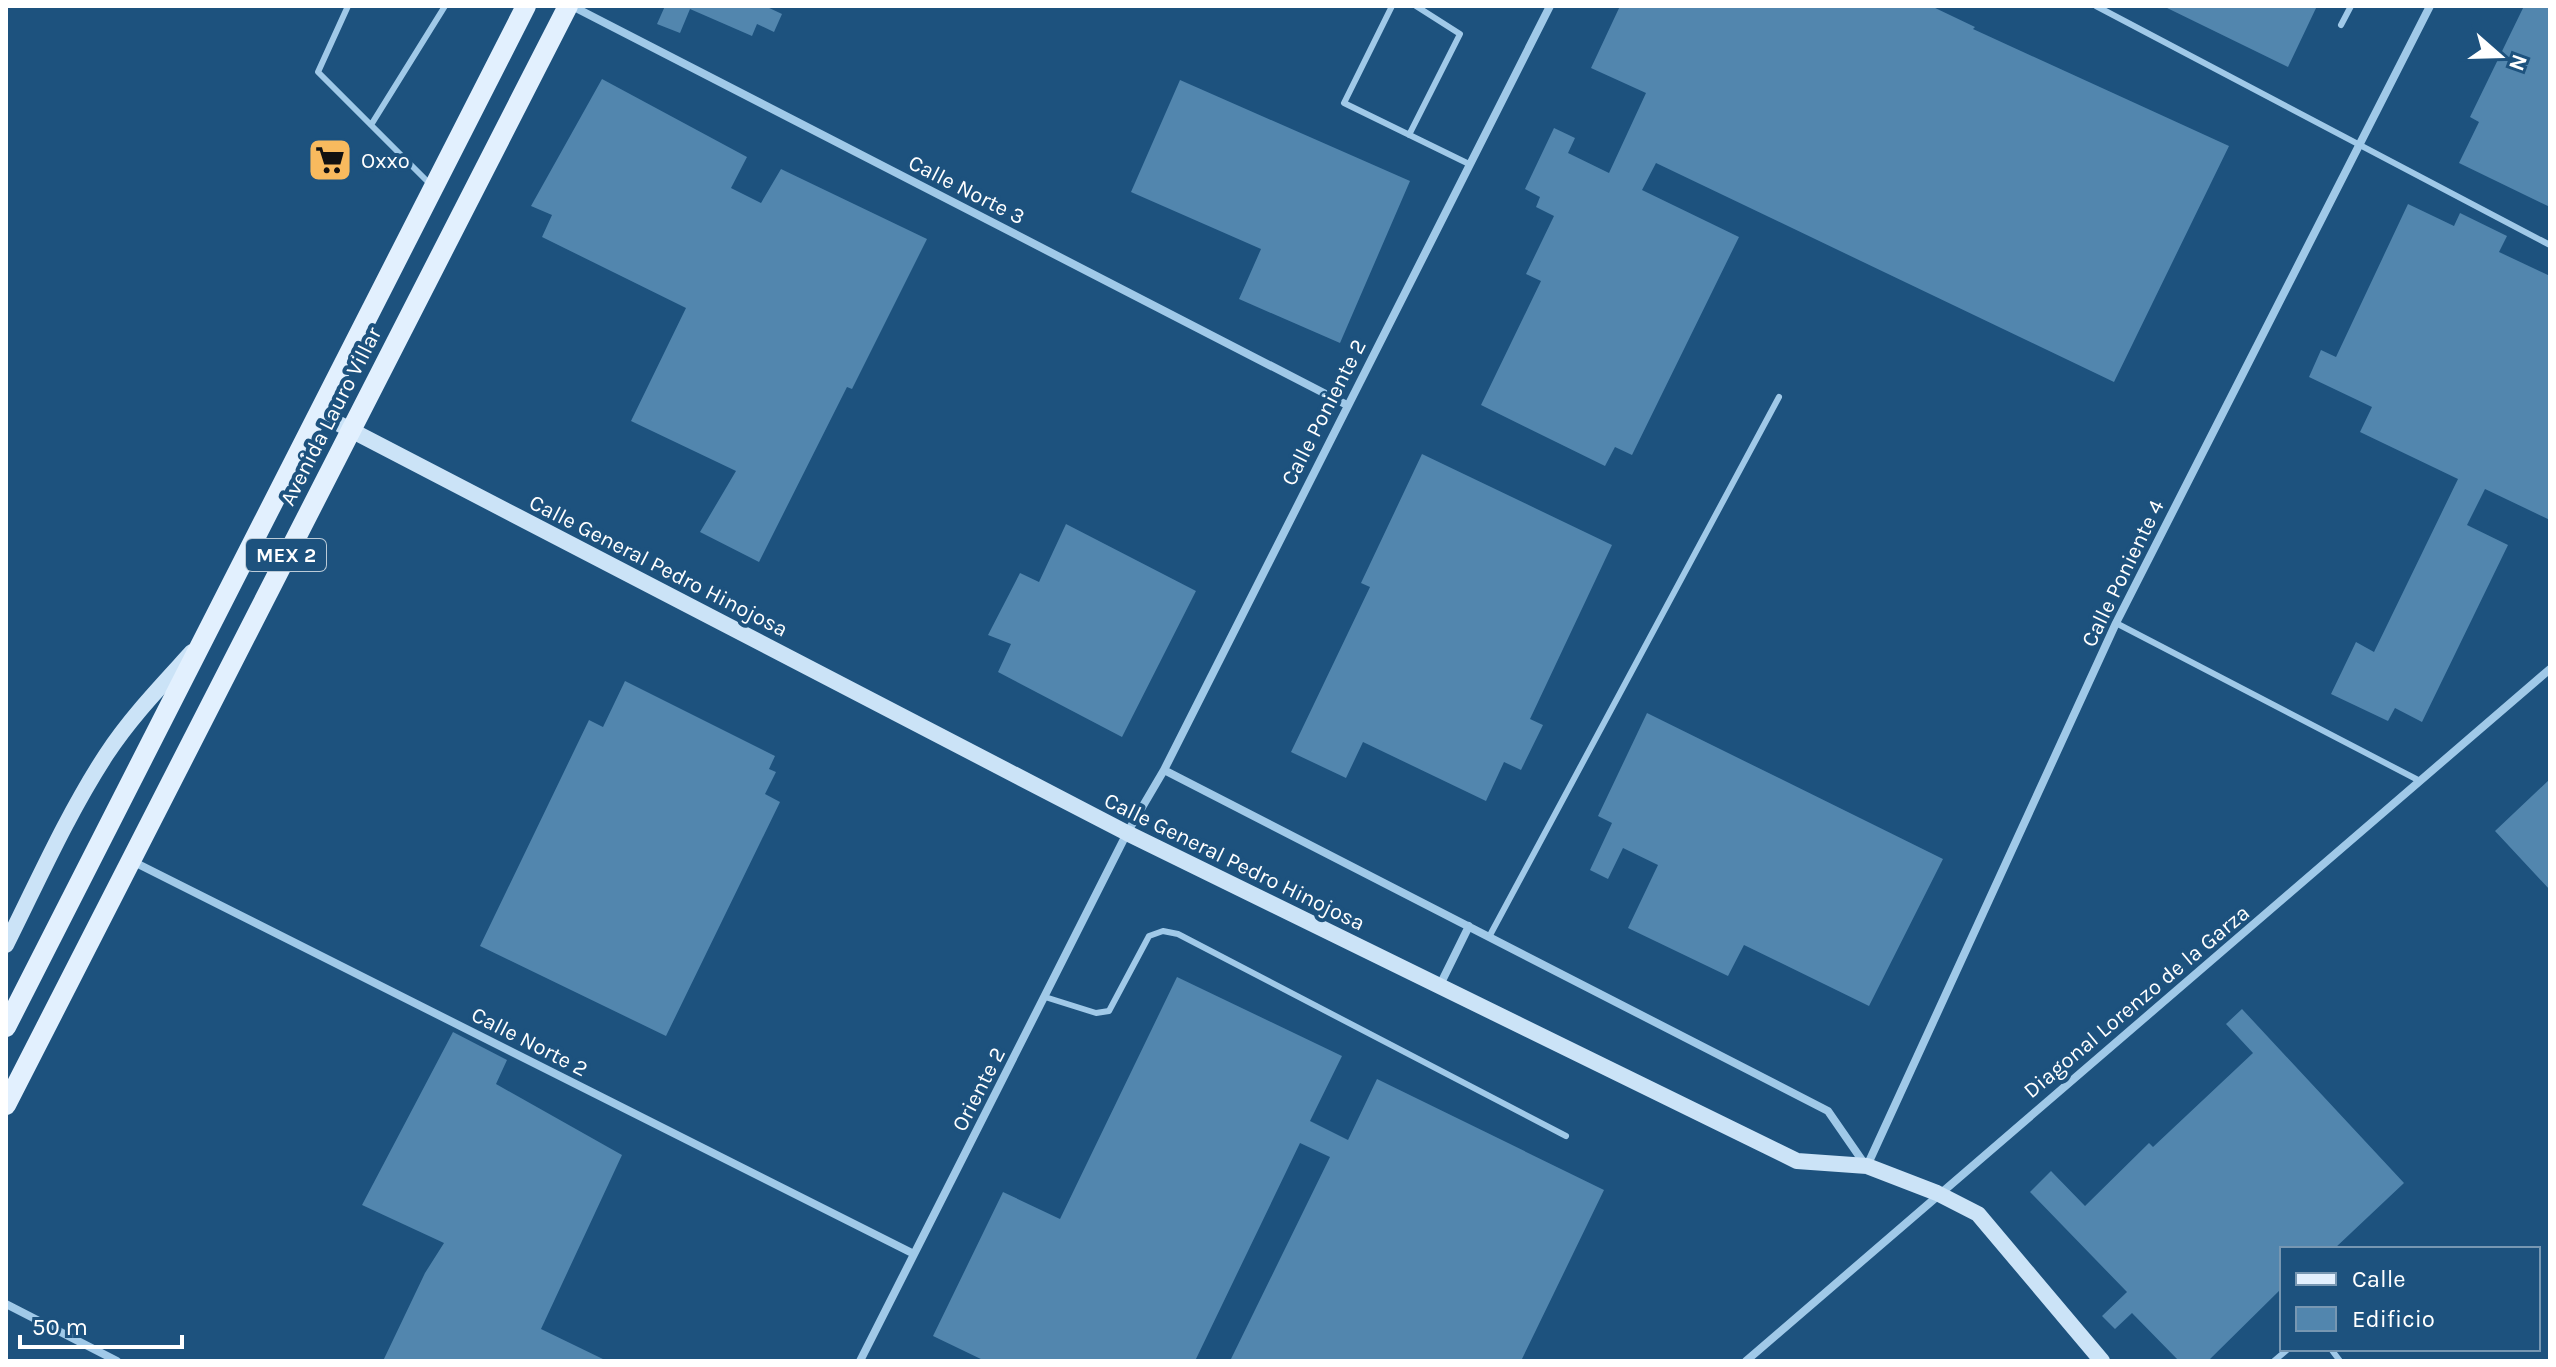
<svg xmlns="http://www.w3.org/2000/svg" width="2556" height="1367" viewBox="0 0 2556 1367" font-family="Karla,sans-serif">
<rect width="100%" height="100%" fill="#1d527e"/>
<path fill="#5286ae" d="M 665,6 L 765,6 L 782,14 L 774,32 L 757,24 L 752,36 L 690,9 L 680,33 L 657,24 Z
M 1620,6 L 1931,6 L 1975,27 L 1973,29 L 2229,146 L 2114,382 L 1656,163 L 1642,190 L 1739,237 L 1632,455 L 1615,447 L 1605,466 L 1481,405 L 1541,281 L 1526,274 L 1554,216 L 1536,207 L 1540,197 L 1525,189 L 1554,128 L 1575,138 L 1568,153 L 1609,173 L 1646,93 L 1591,68 Z
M 2163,6 L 2317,6 L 2288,67 Z
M 2524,6 L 2550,6 L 2550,207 L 2459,163 L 2479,122 L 2470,117 Z
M 602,79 L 747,157 L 731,188 L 761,203 L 781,169 L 927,239 L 852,389 L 847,387 L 759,562 L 700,532 L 736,471 L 631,421 L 686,308 L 542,237 L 552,215 L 531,206 Z
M 1180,80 L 1410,181 L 1340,343 L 1239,299 L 1261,249 L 1131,192 Z
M 2408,204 L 2454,226 L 2460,213 L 2507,236 L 2499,252 L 2550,276 L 2550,520 L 2485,489 L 2467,525 L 2508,545 L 2422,722 L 2395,708 L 2388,721 L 2331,694 L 2356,642 L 2374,652 L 2458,479 L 2360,432 L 2372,407 L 2309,377 L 2321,350 L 2336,357 Z
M 1422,454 L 1612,545 L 1530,719 L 1543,725 L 1521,770 L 1504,762 L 1486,801 L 1363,742 L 1346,778 L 1291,752 L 1370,587 L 1361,583 Z
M 1066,524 L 1196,591 L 1122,737 L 998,672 L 1011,644 L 988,635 L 1020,573 L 1039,582 Z
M 625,681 L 775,756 L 769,769 L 776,772 L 765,794 L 780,802 L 666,1036 L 480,946 L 589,720 L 603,727 Z
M 1647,713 L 1943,859 L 1869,1006 L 1744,945 L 1728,976 L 1628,928 L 1658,865 L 1623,848 L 1608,879 L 1590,870 L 1612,823 L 1598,816 Z
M 2550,779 L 2550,890 L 2495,831 Z
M 1177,977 L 1342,1056 L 1310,1121 L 1348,1140 L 1377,1079 L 1604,1190 L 1521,1361 L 1230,1361 L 1330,1157 L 1300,1143 L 1195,1361 L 985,1361 L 933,1336 L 1003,1192 L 1060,1219 Z
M 2242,1009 L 2404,1183 L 2334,1249 L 2282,1249 L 2282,1288 L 2208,1361 L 2179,1361 L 2132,1313 L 2115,1329 L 2102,1316 L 2127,1292 L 2030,1192 L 2051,1171 L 2085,1206 L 2149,1143 L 2153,1147 L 2253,1053 L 2226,1024 Z
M 453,1032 L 507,1060 L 496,1084 L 622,1155 L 541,1329 L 607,1361 L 383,1361 L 425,1273 L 444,1243 L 362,1205 Z"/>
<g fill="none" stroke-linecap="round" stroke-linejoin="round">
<path stroke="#a0c9e8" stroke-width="6" d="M 348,6 L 318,72 L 431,185
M 1392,6 L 1344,103 L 1469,164
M 2096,6 L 2550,245
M 2341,25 L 2351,6
M 371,125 L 445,6
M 1409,135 L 1460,34 L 1416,6
M 2116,623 L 2420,781
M 1489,937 L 1779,397
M 1045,997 L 1096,1013 L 1109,1011 L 1149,936 L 1163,931 L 1178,934 L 1566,1136
M 2331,1349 L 2340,1361
M 2274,1361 L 2288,1349"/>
<path stroke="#a0c9e8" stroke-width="8" d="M 572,6 L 1347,405
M 1164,770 L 1828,1111 L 1866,1166
M 132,861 L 914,1254
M 1439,987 L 1469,926
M 1867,1166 L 2116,623 L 2430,6
M 6,1304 L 117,1361
M 860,1361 L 1127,833 L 1164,770 L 1550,6
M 1746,1361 L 2550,669"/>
<path stroke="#cbe3f7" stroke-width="16" d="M 318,413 L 1127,833 L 1797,1161 L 1867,1166 L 1937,1193 L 1978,1214 L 2102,1361
M 6,945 C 38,881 67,815 106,755 C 131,717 162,685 192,652"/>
<path stroke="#e2f0fe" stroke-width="20" d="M 6,1027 L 526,6
M 6,1105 L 568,6"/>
</g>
<defs>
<g id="supermarket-square" transform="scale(2.3)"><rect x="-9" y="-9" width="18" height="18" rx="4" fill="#f8ba5e" stroke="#1d527e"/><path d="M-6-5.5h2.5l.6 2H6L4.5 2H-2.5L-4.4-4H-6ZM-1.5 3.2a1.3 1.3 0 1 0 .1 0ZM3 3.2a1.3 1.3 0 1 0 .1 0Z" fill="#111"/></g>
</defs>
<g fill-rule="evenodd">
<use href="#supermarket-square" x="330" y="160"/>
</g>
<g text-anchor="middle" stroke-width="8" stroke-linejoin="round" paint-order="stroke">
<rect fill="#1d527e" stroke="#bbcbd8" stroke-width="2" x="246" y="539" width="80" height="32" rx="6"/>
<g font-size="20" font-weight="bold" fill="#fff">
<text x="286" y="562">MEX 2</text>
</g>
<g font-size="22" fill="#fff" stroke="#1d527e" text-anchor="start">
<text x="361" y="168">Oxxo</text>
</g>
<g font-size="22" fill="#fff" stroke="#1d527e">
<text transform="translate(967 189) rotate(27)" y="8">Calle Norte 3</text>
<text transform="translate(1323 412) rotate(-63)" y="8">Calle Poniente 2</text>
<text transform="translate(330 416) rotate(-63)" y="8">Avenida Lauro Villar</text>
<text transform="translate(659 565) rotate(27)" y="8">Calle General Pedro Hinojosa</text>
<text transform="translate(2122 573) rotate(-64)" y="8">Calle Poniente 4</text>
<text transform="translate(1235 861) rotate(26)" y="8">Calle General Pedro Hinojosa</text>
<text transform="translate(2136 1001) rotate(-40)" y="8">Diagonal Lorenzo de la Garza</text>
<text transform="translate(530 1041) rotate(27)" y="8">Calle Norte 2</text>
<text transform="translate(978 1089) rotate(-63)" y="8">Oriente 2</text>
</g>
</g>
<rect width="2556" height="1367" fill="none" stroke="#ffffff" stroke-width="16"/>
<rect x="2280" y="1247" width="260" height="104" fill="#1d527e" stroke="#7797b2" stroke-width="2"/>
<rect x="2296" y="1273" width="40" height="12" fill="#e2f0fe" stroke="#7797b2" stroke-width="2"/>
<text x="2352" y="1287" font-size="24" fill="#ffffff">Calle</text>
<rect x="2296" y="1307" width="40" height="24" fill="#5286ae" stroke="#7797b2" stroke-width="2"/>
<text x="2352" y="1327" font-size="24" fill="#ffffff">Edificio</text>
<g transform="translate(2500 56) rotate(110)" stroke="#1d527e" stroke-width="6" paint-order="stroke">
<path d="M0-6L14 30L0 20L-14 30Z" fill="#ffffff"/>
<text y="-12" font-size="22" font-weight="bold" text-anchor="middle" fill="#ffffff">N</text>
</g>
<path d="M20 1335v12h162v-12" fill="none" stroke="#ffffff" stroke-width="4"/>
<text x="32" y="1335" font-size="24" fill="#ffffff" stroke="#1d527e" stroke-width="6" paint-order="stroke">50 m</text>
</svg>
